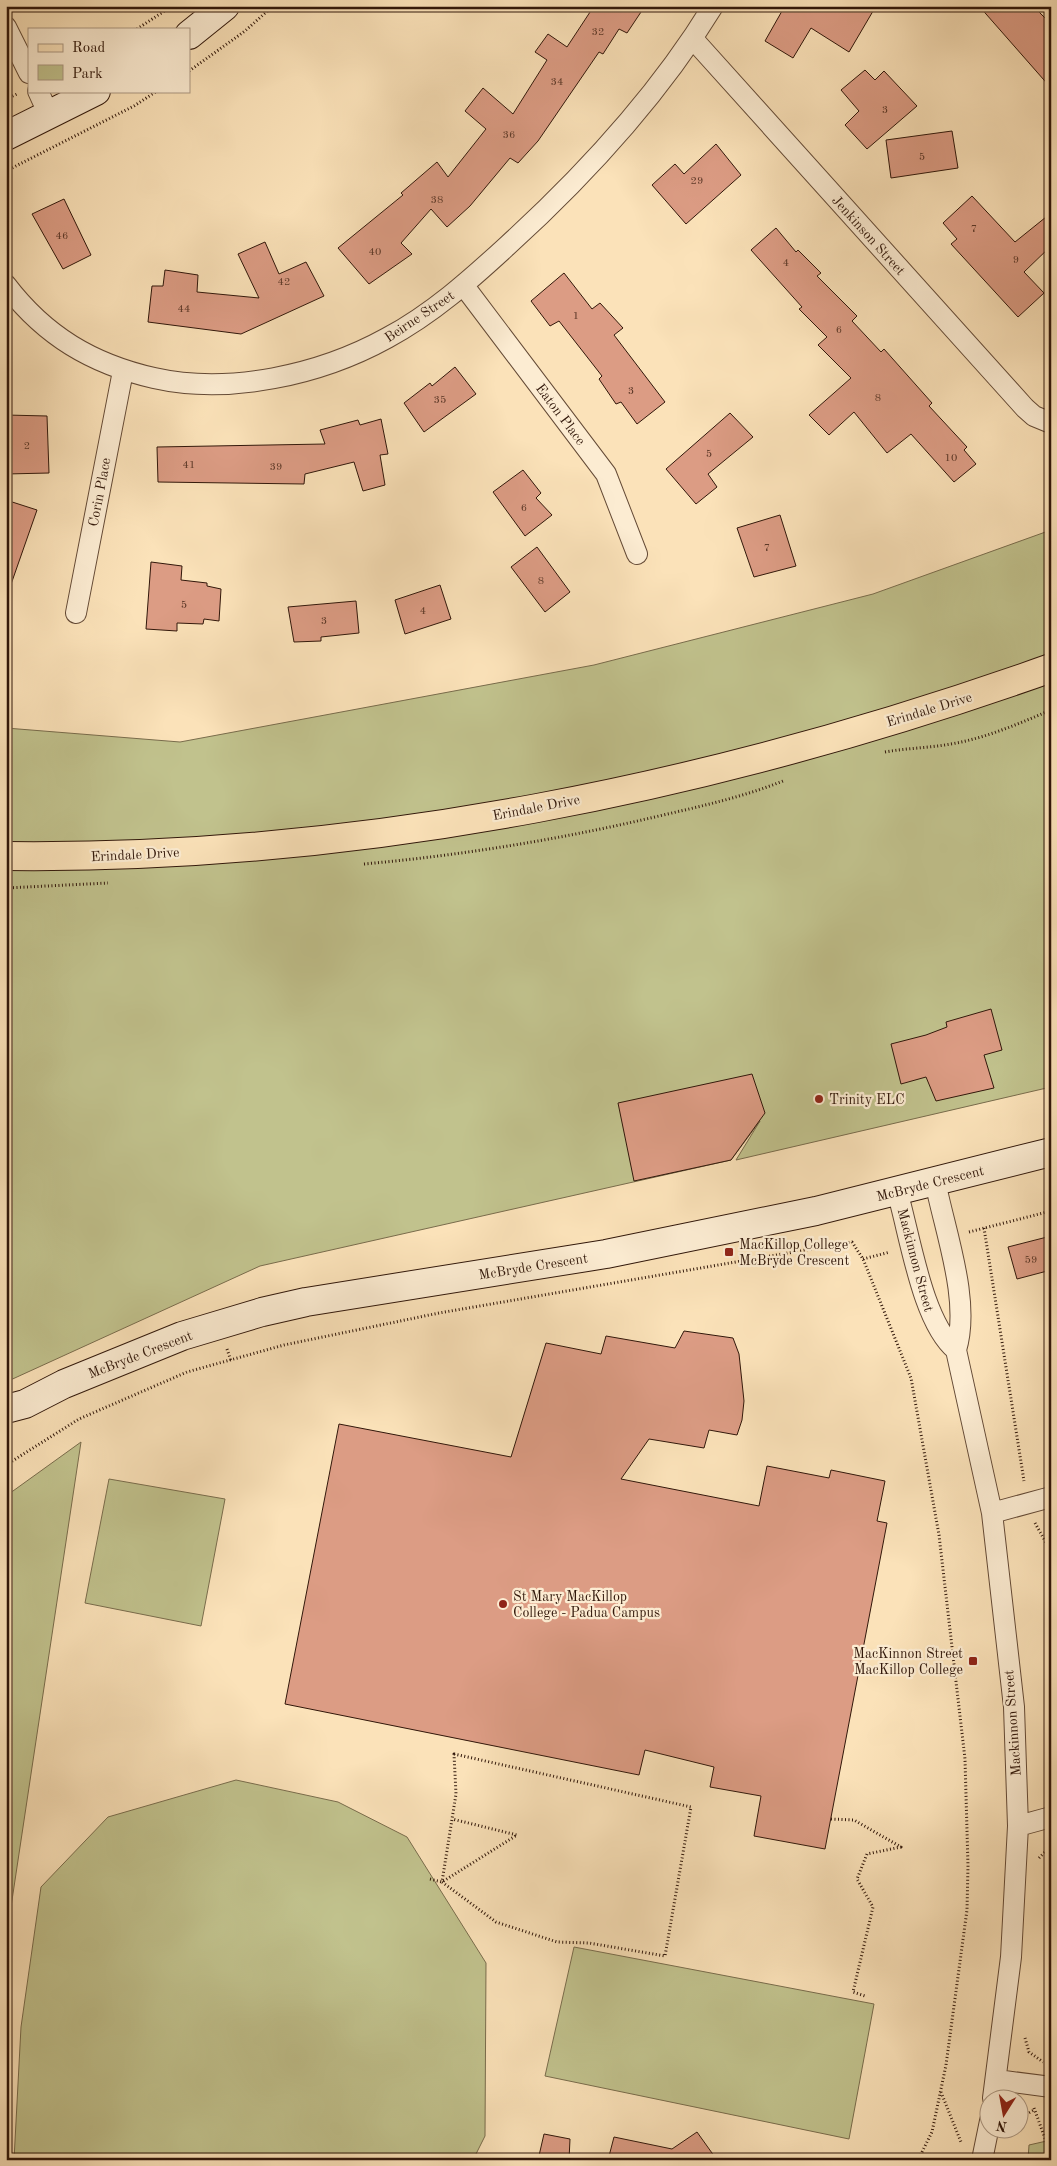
<svg xmlns="http://www.w3.org/2000/svg" width="1057" height="2166" viewBox="0 0 1057 2166" font-family="'Old Standard TT',serif">
<rect width="100%" height="100%" fill="#fbe2b9"/>
<filter id="stains"><feTurbulence type="fractalNoise" baseFrequency=".004" numOctaves="4"/><feColorMatrix values="0 0 0 0 .2 0 0 0 0 .09 0 0 0 0 .02 0 0 0 .5 -.17"/></filter>
<radialGradient id="worn" r=".72"><stop offset=".6" stop-color="#630" stop-opacity="0"/><stop offset="1" stop-color="#630" stop-opacity=".3"/></radialGradient>
<path fill="#c1c28d" stroke="#796c4c" d="M 1051,530 L 1051,1087 L 736,1160 L 760,1121 L 731,1160 L 260,1266 L 6,1382 L 6,728 L 180,742 L 594,665 L 873,594 Z
M 81,1442 L 6,1940 L 6,1496 Z
M 109,1479 L 225,1499 L 201,1626 L 85,1603 Z
M 236,1780 L 338,1802 L 407,1837 L 486,1963 L 485,2136 L 473,2160 L 14,2160 L 21,2027 L 41,1887 L 108,1817 Z
M 574,1947 L 874,2004 L 849,2139 L 545,2076 Z
M 1051,2140 L 1051,2160 L 1028,2160 L 1029,2145 Z"/>
<path fill="#dc9c84" stroke="#31170a" d="M 594,6 L 645,6 L 627,33 L 619,29 L 603,54 L 599,52 L 538,141 L 518,163 L 510,158 L 470,206 L 447,227 L 431,209 L 401,243 L 412,254 L 369,284 L 338,248 L 403,195 L 401,193 L 437,162 L 448,177 L 486,129 L 465,111 L 483,88 L 513,114 L 547,60 L 535,52 L 548,34 L 567,47 Z
M 775,6 L 876,6 L 849,52 L 811,28 L 793,58 L 765,41 L 782,11 Z
M 979,6 L 1033,6 L 1051,24 L 1051,88 Z
M 865,70 L 875,80 L 884,71 L 917,106 L 867,149 L 845,125 L 859,111 L 841,90 Z
M 952,131 L 958,168 L 891,178 L 886,140 Z
M 716,144 L 741,175 L 686,224 L 652,185 L 675,164 L 684,174 Z
M 972,196 L 1015,242 L 1051,213 L 1051,246 L 1024,272 L 1044,293 L 1018,317 L 951,244 L 957,239 L 943,223 Z
M 64,199 L 91,255 L 63,269 L 32,214 Z
M 776,228 L 796,252 L 798,250 L 821,273 L 817,276 L 857,316 L 852,321 L 881,352 L 884,349 L 932,403 L 929,406 L 967,447 L 964,450 L 976,464 L 954,482 L 911,434 L 887,453 L 854,412 L 829,435 L 809,415 L 851,378 L 818,345 L 827,337 L 799,309 L 802,307 L 751,250 Z
M 265,242 L 279,274 L 306,262 L 324,296 L 241,334 L 148,322 L 152,286 L 163,286 L 165,270 L 198,275 L 197,292 L 259,298 L 238,254 Z
M 564,273 L 592,309 L 600,303 L 623,328 L 614,335 L 665,402 L 637,424 L 621,402 L 616,404 L 599,379 L 602,376 L 559,321 L 550,326 L 531,301 Z
M 455,367 L 476,394 L 424,432 L 404,403 L 430,383 L 432,386 Z
M 730,413 L 753,437 L 708,474 L 717,487 L 696,504 L 666,469 Z
M 6,415 L 47,416 L 49,473 L 6,474 Z
M 381,419 L 388,454 L 380,455 L 385,485 L 363,491 L 354,462 L 305,474 L 304,484 L 158,482 L 157,447 L 325,444 L 320,430 L 358,420 L 360,425 Z
M 523,470 L 541,493 L 536,498 L 552,515 L 525,536 L 493,492 Z
M 6,500 L 37,510 L 9,590 L 6,589 Z
M 780,515 L 796,566 L 754,577 L 737,528 Z
M 537,547 L 570,592 L 545,612 L 511,567 Z
M 151,562 L 182,566 L 181,580 L 207,583 L 207,586 L 221,589 L 219,621 L 204,619 L 203,624 L 177,623 L 177,631 L 146,629 Z
M 440,585 L 451,619 L 405,634 L 395,600 Z
M 356,601 L 359,633 L 321,637 L 321,641 L 294,642 L 288,607 Z
M 991,1009 L 1002,1050 L 984,1055 L 994,1088 L 936,1101 L 926,1077 L 901,1084 L 891,1044 L 926,1035 L 947,1027 L 946,1022 Z
M 752,1074 L 765,1113 L 731,1160 L 634,1181 L 618,1103 Z
M 1051,1236 L 1051,1270 L 1017,1279 L 1008,1247 Z
M 684,1331 L 733,1338 L 739,1354 L 744,1401 L 742,1420 L 737,1435 L 709,1430 L 704,1448 L 649,1439 L 621,1479 L 759,1506 L 767,1466 L 829,1478 L 831,1470 L 885,1481 L 877,1521 L 887,1523 L 825,1849 L 754,1836 L 761,1796 L 710,1787 L 714,1767 L 645,1750 L 639,1775 L 285,1704 L 339,1424 L 511,1457 L 546,1343 L 601,1354 L 606,1336 L 675,1348 Z
M 697,2132 L 717,2160 L 608,2160 L 614,2137 L 672,2149 Z
M 544,2134 L 570,2139 L 569,2160 L 538,2160 Z"/>
<g fill="none" stroke-linecap="round" stroke-linejoin="round">
<g stroke="#644a36" stroke-width="22">
<path id="street" d="M 6,27 L 29,73
M 693,39 L 1025,408 L 1034,416 L 1051,423
M 38,91 L 49,115
M 6,285 C 45,336 92,364 154,378 C 229,395 320,375 387,338 C 432,314 470,280 507,246 C 585,175 658,96 713,6
M 464,286 L 606,474 L 637,554
M 76,613 L 123,371
M 935,1181 C 945,1232 971,1301 956,1350 L 992,1513 L 1014,1707 L 1018,1826 L 1011,1957 L 993,2098
M 897,1191 C 910,1235 922,1322 956,1350
M 992,1513 L 1051,1497
M 1018,1826 L 1051,1817
M 997,2080 L 1051,2087
M 982,2160 L 990,2121"/>
</g>
<g stroke="#31170a" stroke-width="30">
<path id="secondary" d="M 189,35 L 225,6
M 6,136 L 96,91
M 6,1409 L 25,1404 L 64,1384 L 182,1336 L 262,1312 L 306,1302 L 606,1254 L 816,1211 L 1051,1152"/>
</g>
<g stroke="#31170a" stroke-width="30">
<path id="primary" d="M 6,856 C 362,860 717,787 1051,668"/>
</g>
<path stroke="#31170a" stroke-width="3" stroke-dasharray="1 2.5" stroke-linecap="butt" d="M 137,29 L 172,6
M 189,71 L 245,31 L 273,6
M 6,99 L 17,94
M 6,171 L 134,106 L 157,91
M 885,752 C 907,748 929,748 951,744 C 986,738 1018,724 1051,710
M 364,864 C 464,855 562,839 659,816 C 702,806 743,797 783,781
M 6,888 L 108,883
M 984,1228 L 1024,1481
M 969,1232 L 1051,1211
M 863,1259 L 890,1252
M 227,1349 L 231,1361
M 6,1465 L 79,1419 L 187,1372 L 284,1345 L 439,1313 L 852,1242 L 863,1259 L 911,1378 L 939,1535 L 965,1759 L 968,1866 L 967,1910 L 946,2065 L 932,2132 L 918,2160
M 1035,1523 L 1049,1548 L 1051,1571
M 454,1754 L 691,1807 L 665,1956 L 589,1943 L 557,1942 L 496,1922 L 442,1882 L 456,1794 Z
M 831,1819 L 854,1820 L 901,1847 L 867,1854 L 857,1879 L 873,1907 L 853,1992 L 865,1996
M 1039,1858 L 1051,1846
M 430,1879 L 442,1882 L 517,1835 L 452,1819
M 1025,2038 L 1029,2052 L 1043,2062
M 941,2092 L 961,2142
M 1034,2108 L 1051,2155
M 1020,2118 L 1034,2110"/>
<use href="#street" stroke="#fcecd2" stroke-width="20"/>
<use href="#secondary" stroke="#fcecd2" stroke-width="28"/>
<use href="#primary" stroke="#fbe2b9" stroke-width="28"/>
</g>
<g fill="#8f2418" stroke="#fcecd2" stroke-width="2">
<circle cx="819" cy="1099" r="5"/>
<rect x="724" y="1247" width="10" height="10" rx="2.5"/>
<circle cx="503" cy="1604" r="5"/>
<rect x="968" y="1656" width="10" height="10" rx="2.5"/>
</g>
<g text-anchor="middle" stroke-width="4.5" stroke-linejoin="round" paint-order="stroke">
<g font-size="11" fill="#5c3828">
<text x="598" y="35">32</text>
<text x="557" y="85">34</text>
<text x="885" y="113">3</text>
<text x="509" y="138">36</text>
<text x="922" y="160">5</text>
<text x="697" y="184">29</text>
<text x="437" y="203">38</text>
<text x="974" y="232">7</text>
<text x="62" y="239">46</text>
<text x="375" y="255">40</text>
<text x="1016" y="263">9</text>
<text x="786" y="266">4</text>
<text x="284" y="285">42</text>
<text x="184" y="312">44</text>
<text x="576" y="319">1</text>
<text x="839" y="333">6</text>
<text x="631" y="394">3</text>
<text x="878" y="401">8</text>
<text x="440" y="403">35</text>
<text x="27" y="449">2</text>
<text x="709" y="457">5</text>
<text x="951" y="461">10</text>
<text x="189" y="468">41</text>
<text x="276" y="470">39</text>
<text x="524" y="511">6</text>
<text x="767" y="551">7</text>
<text x="541" y="584">8</text>
<text x="184" y="608">5</text>
<text x="423" y="614">4</text>
<text x="324" y="624">3</text>
<text x="1031" y="1263">59</text>
</g>
<g font-size="14" fill="#31170a" stroke="#fcecd2">
<text transform="translate(869 235) rotate(48)" y="5">Jenkinson Street</text>
<text transform="translate(419 316) rotate(-34)" y="5">Beirne Street</text>
<text transform="translate(561 414) rotate(53)" y="5">Eaton Place</text>
<text transform="translate(99 492) rotate(-79)" y="5">Corin Place</text>
<text transform="translate(929 709) rotate(-17)" y="5">Erindale Drive</text>
<text transform="translate(536 807) rotate(-11)" y="5">Erindale Drive</text>
<text transform="translate(135 854) rotate(-3)" y="5">Erindale Drive</text>
<text transform="translate(930 1183) rotate(-14)" y="5">McBryde Crescent</text>
<text transform="translate(916 1260) rotate(75)" y="5">Mackinnon Street</text>
<text transform="translate(533 1266) rotate(-9)" y="5">McBryde Crescent</text>
<text transform="translate(140 1354) rotate(-21)" y="5">McBryde Crescent</text>
<text transform="translate(1012 1723) rotate(-94)" y="5">Mackinnon Street</text>
</g>
<g font-size="14" fill="#31170a" stroke="#fcecd2" text-anchor="start">
<text x="829" y="1104">Trinity ELC</text>
<text x="739" y="1249">MacKillop College<tspan x="739" dy="16">McBryde Crescent</tspan></text>
<text x="513" y="1601">St Mary MacKillop<tspan x="513" dy="16">College - Padua Campus</tspan></text>
<text x="963" y="1658" text-anchor="end">MacKinnon Street<tspan x="963" dy="16">MacKillop College</tspan></text>
</g>
</g>
<rect width="1057" height="2166" fill="none" stroke="#fbe2b9" stroke-width="25"/>
<rect x="8" y="8" width="1042" height="2151" fill="none" stroke="#31170a" stroke-width="2.5"/>
<rect x="12" y="12" width="1032" height="2141" fill="none" stroke="#31170a"/>
<rect x="28" y="28" width="162" height="65" fill="#fcecd2" stroke="#ab9782"/>
<rect x="38" y="44" width="25" height="8" fill="#fbe2b9" stroke="#ab9782"/>
<text x="72" y="52" font-size="15" fill="#31170a">Road</text>
<rect x="38" y="65" width="25" height="15" fill="#c1c28d" stroke="#ab9782"/>
<text x="72" y="78" font-size="15" fill="#31170a">Park</text>
<g transform="translate(1004 2114) rotate(191)"><circle r="24" fill="#fcecd2" stroke="#ab9782"/>
<path d="M0-4L9 19L0 12L-9 19Z" fill="#8f2418"/>
<text y="-8" font-size="14" font-weight="bold" text-anchor="middle" fill="#31170a">N</text>
</g>
<rect width="100%" height="100%" filter="url(#stains)"/>
<rect width="100%" height="100%" fill="url(#worn)"/>
</svg>
